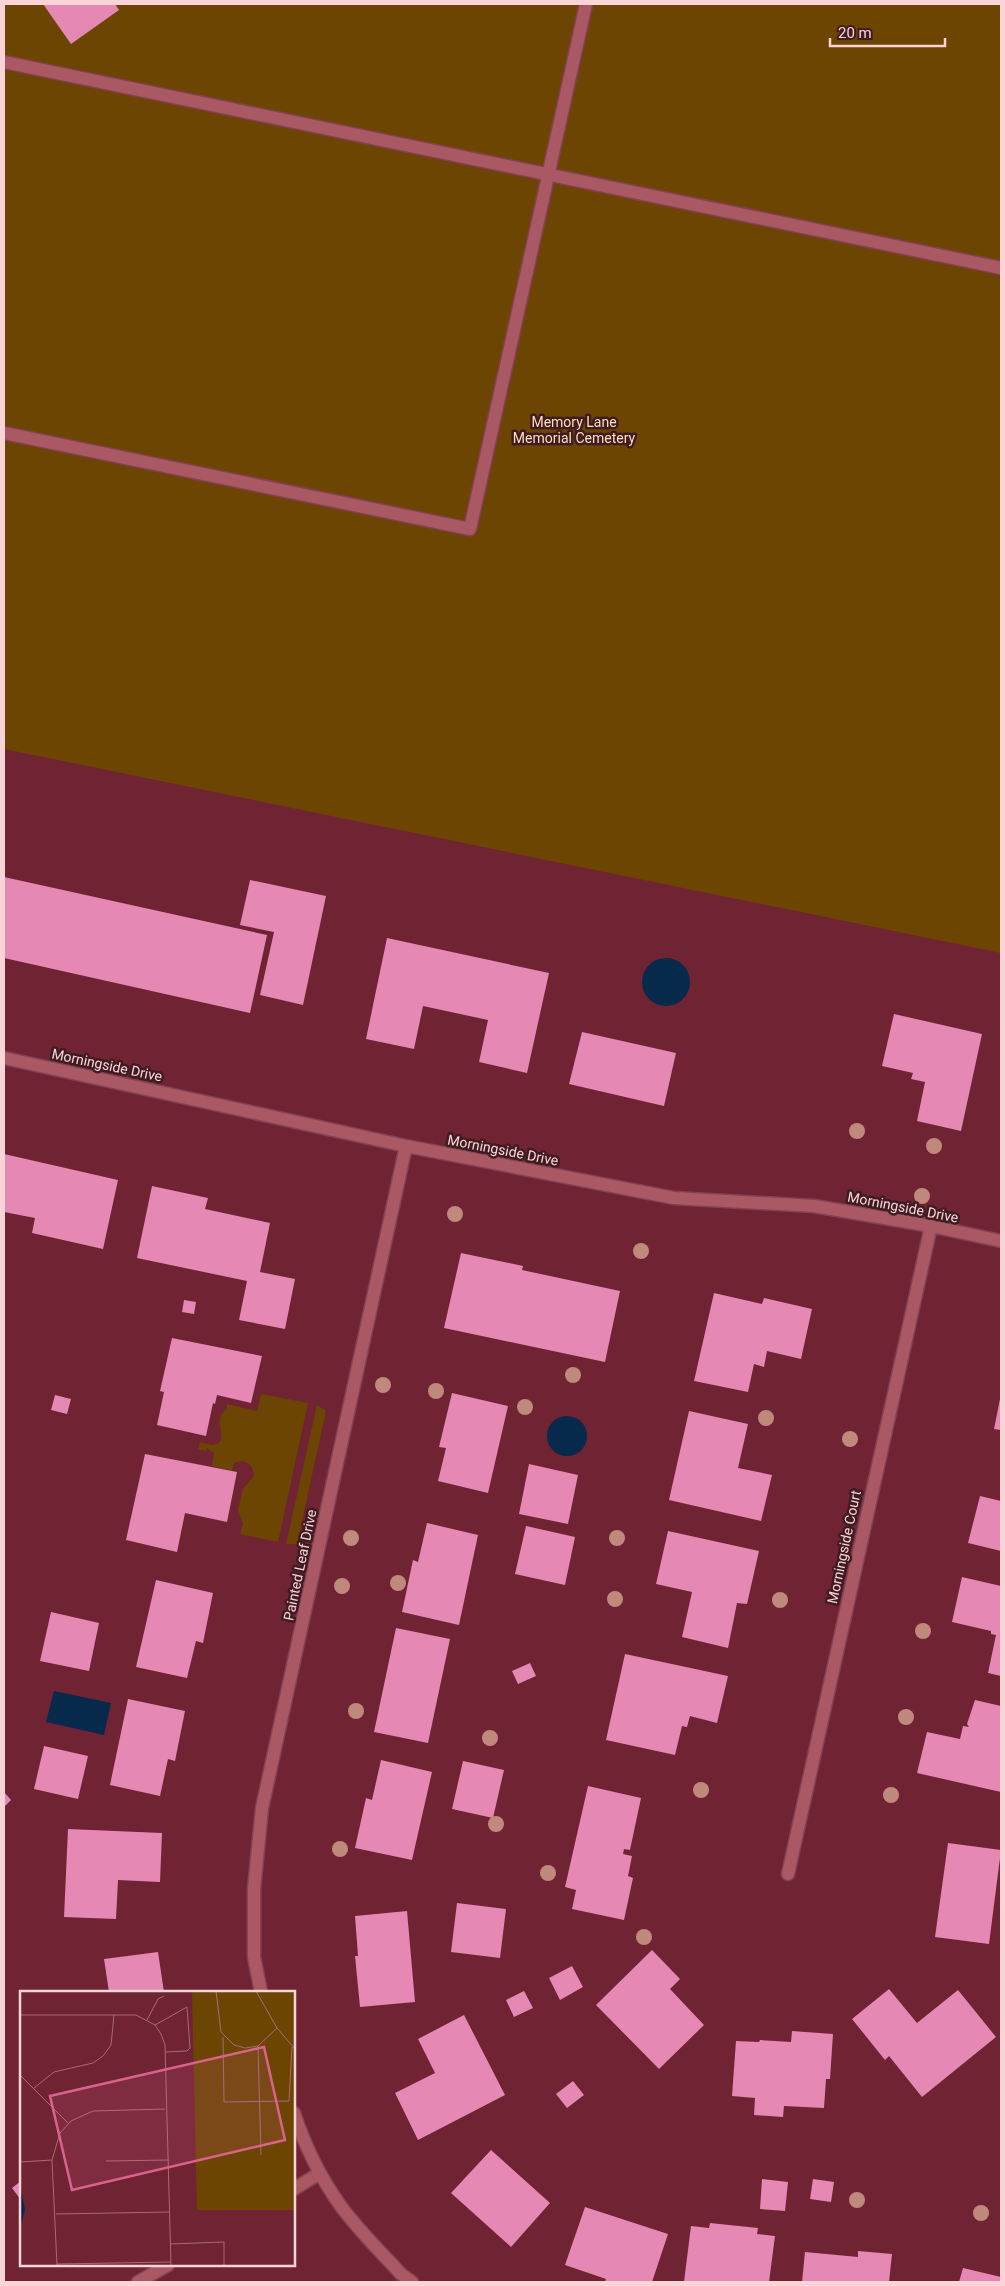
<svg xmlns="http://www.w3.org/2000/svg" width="1005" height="2286" viewBox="0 0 1005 2286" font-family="Roboto,sans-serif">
<rect width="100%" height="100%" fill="#702333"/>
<path fill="#6c4503" d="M 4,4 L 1001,4 L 1001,953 L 4,749 Z
M 261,1394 L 308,1403 L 278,1542 L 240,1534 L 243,1523 L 238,1510 L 243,1489 L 254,1476 C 253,1463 245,1459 234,1463 L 232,1471 L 212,1466 L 214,1453 L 207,1448 L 206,1451 L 198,1449 L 200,1442 L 212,1445 L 219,1443 C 227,1429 211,1424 227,1408 L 227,1404 L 257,1411 Z
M 317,1405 L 326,1411 L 297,1544 L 286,1544 Z"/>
<path fill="#06294c" d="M642 982a24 24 0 1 1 48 0a24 24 0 1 1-48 0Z
M547 1436a20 20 0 1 1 40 0a20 20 0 1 1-40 0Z
M 54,1691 L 111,1703 L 104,1735 L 46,1722 Z"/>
<path fill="#e588b3" d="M 43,4 L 115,4 L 119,10 L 71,44 Z
M 4,877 L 267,935 L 250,1013 L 4,958 Z
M 250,880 L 326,896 L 303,1005 L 260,995 L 274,932 L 240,925 Z
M 387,938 L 549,973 L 527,1073 L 479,1062 L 488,1020 L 423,1006 L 414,1049 L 366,1039 Z
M 894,1014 L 982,1034 L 961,1131 L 917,1121 L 925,1082 L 911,1079 L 913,1073 L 882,1066 Z
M 582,1032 L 676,1053 L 664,1106 L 569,1084 Z
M 4,1154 L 118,1180 L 103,1249 L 32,1233 L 35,1218 L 4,1212 Z
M 152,1186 L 208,1198 L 205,1209 L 270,1223 L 260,1272 L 295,1279 L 285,1329 L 239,1320 L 247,1281 L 137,1258 Z
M 461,1253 L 523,1266 L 522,1270 L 620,1291 L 605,1362 L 444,1328 Z
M 714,1293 L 762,1304 L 764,1298 L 812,1309 L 801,1359 L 767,1351 L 764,1367 L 754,1364 L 748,1392 L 694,1381 Z
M 184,1300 L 196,1302 L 194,1314 L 182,1312 Z
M 172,1338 L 262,1356 L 251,1403 L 217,1395 L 215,1404 L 213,1403 L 206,1436 L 157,1425 L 164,1392 L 160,1391 Z
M 452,1393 L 508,1406 L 488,1493 L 438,1481 L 446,1448 L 439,1447 Z
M 55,1395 L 71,1399 L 67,1414 L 51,1410 Z
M 1000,1399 L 1001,1399 L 1001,1430 L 994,1429 Z
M 689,1411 L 748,1424 L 738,1468 L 772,1475 L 761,1521 L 669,1500 Z
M 145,1454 L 237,1472 L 227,1522 L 185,1513 L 177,1552 L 126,1540 Z
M 529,1464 L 578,1475 L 568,1524 L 519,1514 Z
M 980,1496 L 1001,1501 L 1001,1551 L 968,1543 Z
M 427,1523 L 478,1535 L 459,1625 L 402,1612 L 413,1560 L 418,1562 Z
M 526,1526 L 575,1537 L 565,1585 L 515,1574 Z
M 668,1531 L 759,1551 L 747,1604 L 737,1603 L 728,1648 L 682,1637 L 692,1592 L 656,1584 Z
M 962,1577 L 1001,1586 L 1001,1676 L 988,1673 L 996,1635 L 991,1634 L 991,1631 L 952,1622 Z
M 156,1580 L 213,1593 L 203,1643 L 196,1641 L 187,1678 L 136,1667 Z
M 51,1612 L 99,1623 L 89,1671 L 40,1661 Z
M 396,1628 L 450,1639 L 428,1743 L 374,1732 Z
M 625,1654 L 728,1676 L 717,1723 L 690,1716 L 687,1727 L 682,1726 L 675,1755 L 606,1740 Z
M 530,1663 L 536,1676 L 518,1684 L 512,1671 Z
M 128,1699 L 185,1711 L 175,1761 L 168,1759 L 160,1796 L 110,1785 Z
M 975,1700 L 1001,1706 L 1001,1792 L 917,1773 L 927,1732 L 960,1739 L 963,1726 L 969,1727 L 967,1724 Z
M 44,1746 L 88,1756 L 78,1799 L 34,1789 Z
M 381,1760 L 432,1772 L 412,1860 L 355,1848 L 366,1798 L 372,1800 Z
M 463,1761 L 504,1770 L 493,1818 L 452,1809 Z
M 588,1786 L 641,1798 L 630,1850 L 624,1849 L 623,1854 L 632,1856 L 628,1876 L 633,1878 L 624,1920 L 572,1909 L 576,1890 L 565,1887 Z
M 4,1792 L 11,1800 L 4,1807 Z
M 68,1829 L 162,1833 L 160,1882 L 118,1880 L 116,1919 L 64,1917 Z
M 948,1843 L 1001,1850 L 989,1944 L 935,1937 Z
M 457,1903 L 506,1909 L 500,1958 L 451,1952 Z
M 407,1911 L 415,2002 L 360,2007 L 355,1956 L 358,1956 L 355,1916 Z
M 652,1950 L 680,1979 L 670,1989 L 704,2025 L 659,2069 L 596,2005 Z
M 158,1952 L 164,1992 L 109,1992 L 104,1959 Z
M 572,1966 L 583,1987 L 560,2000 L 549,1978 Z
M 889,1989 L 917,2023 L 958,1990 L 996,2037 L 922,2097 L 889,2056 L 885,2060 L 852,2019 Z
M 524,1991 L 533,2008 L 514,2017 L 506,2000 Z
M 464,2015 L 505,2095 L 418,2140 L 395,2093 L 435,2073 L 418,2039 Z
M 792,2031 L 833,2034 L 830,2079 L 826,2079 L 824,2108 L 784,2106 L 783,2117 L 754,2115 L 755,2098 L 732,2096 L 736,2041 L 759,2042 L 760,2040 L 791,2042 Z
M 573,2081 L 584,2095 L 567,2108 L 556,2094 Z
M 491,2150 L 550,2203 L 511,2247 L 451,2193 Z
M 762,2179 L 788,2182 L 785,2211 L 760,2209 Z
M 813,2179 L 834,2182 L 831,2202 L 810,2199 Z
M 21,2181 L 21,2200 L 12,2188 Z
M 585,2207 L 668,2234 L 652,2282 L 605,2282 L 606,2279 L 565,2265 Z
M 710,2223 L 758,2228 L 757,2234 L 775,2236 L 769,2282 L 684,2282 L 691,2226 L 709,2228 Z
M 858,2251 L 892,2254 L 889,2282 L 802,2282 L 805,2252 L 858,2257 Z
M 963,2268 L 1001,2277 L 1001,2282 L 959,2282 Z"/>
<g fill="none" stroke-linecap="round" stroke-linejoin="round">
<g stroke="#844153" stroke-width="15">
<path id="service" d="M 4,62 L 1001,268
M 4,433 L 470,529 L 586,4"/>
</g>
<g stroke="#844153" stroke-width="15">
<path id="minor" d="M 4,1058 L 406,1146 L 674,1198 L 814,1206 L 931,1226 L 1001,1241
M 788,1874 L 931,1226
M 261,1992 L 254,1957 L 254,1889 L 262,1808 L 406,1146
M 294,2113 C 305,2146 320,2177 340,2205 C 358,2230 381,2252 401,2274 L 412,2282
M 294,2189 L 320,2173
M 138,2282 L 168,2265"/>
</g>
<use href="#service" stroke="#ab5865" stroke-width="12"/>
<use href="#minor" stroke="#ab5865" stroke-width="12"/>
</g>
<g fill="#bf8a7c">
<circle cx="857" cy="1131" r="8"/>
<circle cx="934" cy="1146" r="8"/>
<circle cx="922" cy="1196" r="8"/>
<circle cx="455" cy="1214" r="8"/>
<circle cx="641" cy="1251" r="8"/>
<circle cx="573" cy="1375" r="8"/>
<circle cx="383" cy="1385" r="8"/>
<circle cx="436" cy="1391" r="8"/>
<circle cx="525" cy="1407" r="8"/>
<circle cx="766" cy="1418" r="8"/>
<circle cx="850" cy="1439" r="8"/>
<circle cx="351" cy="1538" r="8"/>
<circle cx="617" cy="1538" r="8"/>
<circle cx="398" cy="1583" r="8"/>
<circle cx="342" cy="1586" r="8"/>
<circle cx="615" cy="1599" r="8"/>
<circle cx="780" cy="1600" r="8"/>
<circle cx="923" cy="1631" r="8"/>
<circle cx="356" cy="1711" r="8"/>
<circle cx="906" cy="1717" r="8"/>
<circle cx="490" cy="1738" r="8"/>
<circle cx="701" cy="1790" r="8"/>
<circle cx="891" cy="1795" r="8"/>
<circle cx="496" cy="1824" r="8"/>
<circle cx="340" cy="1849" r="8"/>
<circle cx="548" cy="1873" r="8"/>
<circle cx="644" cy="1937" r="8"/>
<circle cx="857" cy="2200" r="8"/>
<circle cx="981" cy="2213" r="8"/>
</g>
<g text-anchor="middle" stroke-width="5" stroke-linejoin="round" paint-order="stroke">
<g font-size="14" fill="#ffdeb8" stroke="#3f1c22">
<text x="574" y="427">Memory Lane<tspan x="574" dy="16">Memorial Cemetery</tspan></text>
</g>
<g font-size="14" fill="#fbd4d8" stroke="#3f1c22">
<text transform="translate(107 1065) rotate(12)" y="5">Morningside Drive</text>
<text transform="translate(503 1150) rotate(11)" y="5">Morningside Drive</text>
<text transform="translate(903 1207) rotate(11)" y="5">Morningside Drive</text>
<text transform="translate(844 1547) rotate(-78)" y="5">Morningside Court</text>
<text transform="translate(300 1565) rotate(-78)" y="5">Painted Leaf Drive</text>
</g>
</g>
<g transform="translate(20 1991)">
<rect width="275" height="275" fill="#702333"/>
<path d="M 172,0 L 275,0 L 275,219 L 177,219 Z" fill="#6c4503"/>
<path d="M 0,193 L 5,219 L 0,237 Z" fill="#06294c"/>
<path fill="none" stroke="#a86a75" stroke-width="1" d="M 196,0 L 201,41 L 214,54 L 225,57 L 238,55 L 257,37M 236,0 L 257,37 L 275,58M 0,24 L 116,24 L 135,34 L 141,43 L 145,54 L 151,275M 127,29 L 138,8 L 144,5M 135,34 L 167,16 L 170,57 L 167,60 L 145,61M 203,46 L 204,111 L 269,110 L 272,56M 238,55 L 241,164M 0,84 L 48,132M 14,97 L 34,81 L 73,72 L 83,65 L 91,54 L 94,24M 86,170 L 149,169M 0,171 L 32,169M 36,223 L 150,221M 150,253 L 204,251 L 204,275M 37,273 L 151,271M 37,275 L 32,169 L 40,142 L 51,130 L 73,120 L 145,118"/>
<path fill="#d9638d" fill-opacity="0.15" stroke="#d9638d" stroke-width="2.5" d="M 244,56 L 265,149 L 52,199 L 30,105 Z"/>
<rect width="275" height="275" fill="none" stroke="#fbd4d8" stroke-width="2.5"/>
</g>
<rect width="1005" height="2286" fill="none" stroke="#fbd4d8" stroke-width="10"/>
<path d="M830 38v8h115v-8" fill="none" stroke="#fbd4d8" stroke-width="2.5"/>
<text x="838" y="38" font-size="15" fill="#fbd4d8" stroke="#3f1c22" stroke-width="4" paint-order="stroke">20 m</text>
</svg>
